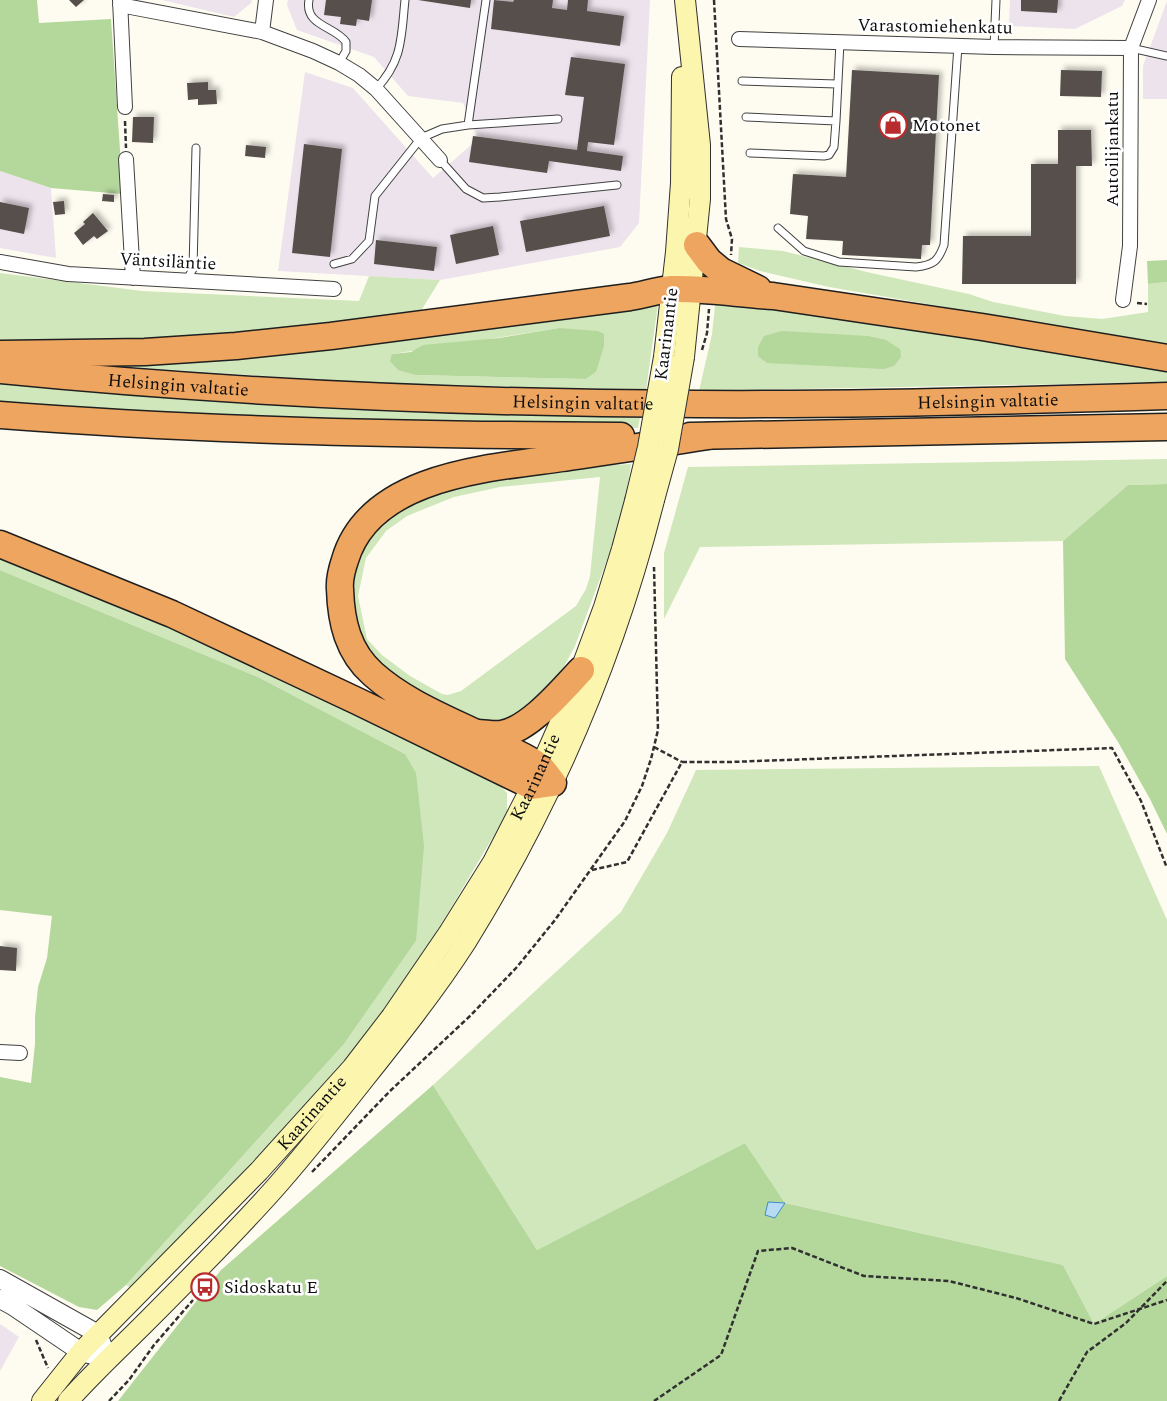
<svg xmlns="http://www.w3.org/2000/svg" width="1167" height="1401" viewBox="0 0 1167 1401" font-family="Spectral,serif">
<defs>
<filter id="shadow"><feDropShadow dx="3.5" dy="-3.5" stdDeviation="2.5" flood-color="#0004"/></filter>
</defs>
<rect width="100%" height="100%" fill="#fefcf0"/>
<path fill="#ece3ec" d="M 162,0 L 252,0 L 251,3 L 234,17 Z
M 288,0 L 650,0 L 639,223 L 620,247 L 440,280 L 278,271 L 305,72 L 353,88 L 433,178 L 478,139 L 463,103 L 408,96 L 374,57 L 297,30 L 287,5 Z
M 1010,0 L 1125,0 L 1122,6 L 1075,29 L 1009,26 Z
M 1167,1 L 1167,99 L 1143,99 L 1143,66 Z
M 0,171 L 51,188 L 56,258 L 0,248 Z
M 0,1324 L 19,1337 L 0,1371 Z"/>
<path fill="#d0e7bb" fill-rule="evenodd" d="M 739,247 L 783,251 L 871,273 L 969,294 L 993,302 L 1065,316 L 1102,319 L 1148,312 L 1148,284 L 1167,282 L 1167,351 L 1042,331 L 956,309 L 829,287 L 760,271 L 738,263 Z
M 0,273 L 142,291 L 359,301 L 369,276 L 440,280 L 419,314 L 111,346 L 0,341 Z
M 716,297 L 1167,364 L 1167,382 L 699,391 L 712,334 Z
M 658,304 L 646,390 L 385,384 L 85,364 ZM 559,328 L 596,372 L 586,379 L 416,375 L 392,354 Z
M 0,381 L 376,407 L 640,418 L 638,428 L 375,422 L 195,415 L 0,404 Z
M 1167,459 L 1167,484 L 1128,485 L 1063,541 L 700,547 L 664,619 L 664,553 L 688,467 Z
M 631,464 L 623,517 L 575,646 L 559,676 L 529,710 L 498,724 L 464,719 L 378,665 L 351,623 L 353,558 L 390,513 L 442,488 L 528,470 ZM 600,477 L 590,576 L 586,589 L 576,606 L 461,691 L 448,695 L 442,694 L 410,676 L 382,655 L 367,639 L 358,596 L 366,558 L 386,531 L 407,516 L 454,497 L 500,487 Z
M 0,556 L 124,604 L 349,707 L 499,784 L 507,793 L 507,812 L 499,827 L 424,953 L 352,1054 L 134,1290 L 126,1285 L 344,1044 L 416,941 L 405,754 L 258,677 L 0,570 Z
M 1099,766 L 1167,920 L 1167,1276 L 1094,1324 L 1063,1265 L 785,1203 L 745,1143 L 537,1250 L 433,1085 L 621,912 L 667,833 L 696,770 Z"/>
<path fill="#b4d79b" d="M 0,0 L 37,0 L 39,23 L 111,19 L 123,194 L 51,188 L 0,171 Z
M 1167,260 L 1167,282 L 1148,284 L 1147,261 Z
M 559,328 L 598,331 L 604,334 L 604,346 L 596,372 L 586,379 L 416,375 L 398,370 L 390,361 L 392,354 L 411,352 L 423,345 L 499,338 Z
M 782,331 L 868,336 L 886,340 L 900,349 L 901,357 L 894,366 L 884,369 L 767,363 L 758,356 L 758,347 L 764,336 Z
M 1167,484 L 1167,834 L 1150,799 L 1118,742 L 1065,659 L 1063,541 L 1128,485 Z
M 0,570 L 258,677 L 405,754 L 416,773 L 424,846 L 416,941 L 344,1044 L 126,1285 L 97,1310 L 79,1307 L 0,1266 L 0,1077 L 31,1083 L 35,1044 L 35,1017 L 38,987 L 47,958 L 52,916 L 0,910 Z
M 433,1085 L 537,1250 L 745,1143 L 785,1203 L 1063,1265 L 1094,1324 L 1167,1276 L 1167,1401 L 118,1401 L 221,1270 Z"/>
<path fill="#b7dbf3" stroke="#418dc7" d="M 768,1202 L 785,1203 L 775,1218 L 765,1215 Z"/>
<path fill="#56504b" filter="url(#shadow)" d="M 69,0 L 84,0 L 76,7 Z
M 326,0 L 372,0 L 369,21 L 357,19 L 356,26 L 340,24 L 341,17 L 324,15 Z
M 418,0 L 471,0 L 470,8 Z
M 494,0 L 513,2 L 514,0 L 553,0 L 552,8 L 567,10 L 568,0 L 588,0 L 587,11 L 624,16 L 620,46 L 491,29 Z
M 1021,0 L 1058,0 L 1057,13 L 1021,11 Z
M 571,57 L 625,64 L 614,145 L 588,142 L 587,151 L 623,156 L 621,171 L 549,161 L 547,173 L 469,162 L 473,136 L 577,150 L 584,97 L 565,95 Z
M 852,70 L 939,75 L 930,245 L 922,245 L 921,259 L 842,255 L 843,241 L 806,239 L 808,216 L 790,214 L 793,174 L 846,177 Z
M 1061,70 L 1102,71 L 1101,97 L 1060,96 Z
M 208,82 L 208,90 L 216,90 L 217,104 L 198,105 L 198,99 L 188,100 L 187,83 Z
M 133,117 L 154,117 L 153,143 L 132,142 Z
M 1058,130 L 1091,130 L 1092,166 L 1076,166 L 1076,284 L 962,284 L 963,236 L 1031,236 L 1031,164 L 1058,164 Z
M 304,144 L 342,149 L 330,257 L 292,253 Z
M 246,145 L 266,147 L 265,158 L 245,156 Z
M 103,194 L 114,195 L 114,202 L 102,201 Z
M 64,201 L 65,214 L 55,215 L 53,202 Z
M 0,202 L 29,208 L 24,234 L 0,229 Z
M 604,206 L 610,236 L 526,252 L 520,221 Z
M 93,213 L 108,231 L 97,239 L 94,236 L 83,245 L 74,233 L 85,224 L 83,222 Z
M 493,226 L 499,255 L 456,264 L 450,235 Z
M 376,240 L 437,247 L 434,271 L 374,264 Z
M 0,946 L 17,948 L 16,971 L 0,970 Z"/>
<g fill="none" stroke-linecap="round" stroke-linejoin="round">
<g stroke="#414141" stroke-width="9">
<path id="service" d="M 309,0 C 304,26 335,26 346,42 L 346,51 L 339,63
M 994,47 L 996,0
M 1131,48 L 1167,56
M 742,81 L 837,84
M 376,89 C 403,60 401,38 405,0
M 746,117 L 836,121 L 834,147 L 829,155 L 824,156 L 750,153
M 836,121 L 840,42
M 468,125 L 486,0
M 440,160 L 466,189 L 483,198 L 500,197 L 617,185
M 778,228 L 804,251 L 839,262 L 916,267 C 934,265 938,261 944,245 L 958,46
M 334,264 L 352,259 L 369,241 L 375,196 L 421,138 L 442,129 L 468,125 L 558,119
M 186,281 L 193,269 L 196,148"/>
</g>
<g stroke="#414141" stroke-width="16">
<path id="minor" d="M 120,0 L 125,107
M 266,0 L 262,32 L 313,51 L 339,63 L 359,75 L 376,89 L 440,160
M 120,5 L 262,32
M 739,39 L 994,47 L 1131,48
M 126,159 L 133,278
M 0,262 L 68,274 L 334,289
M 1123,300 L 1130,246 L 1131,48 L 1149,0
M 0,1052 L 20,1053"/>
</g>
<g stroke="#414141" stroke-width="20">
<path id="tertiary" d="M 0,1279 L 98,1334 L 108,1360
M 0,1299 L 13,1306 L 81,1352 L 93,1355"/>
</g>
<g stroke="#303030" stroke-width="22">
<g id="secondary">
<path d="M 664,357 L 676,252 L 681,183 L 682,77"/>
<path d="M 684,357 L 700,199 L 700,145 L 685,0"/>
<path id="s1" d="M 42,1401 L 81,1352 L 259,1171 L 352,1068 L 392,1016 L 448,934 L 493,862 L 532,786 L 567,707 L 604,607 L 622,549 L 635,501"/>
<path d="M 68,1401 C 92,1374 119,1349 145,1323 C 189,1279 233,1235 274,1189 C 306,1153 335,1116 365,1078 C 400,1034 435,990 466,942 C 551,805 615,656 654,500"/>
</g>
</g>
<g stroke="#1f1f1f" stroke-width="29">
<g id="motorway">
<path d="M 697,245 L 709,261 L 721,271 L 758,289"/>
<path d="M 0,354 L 145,352 L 236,346 L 331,336 L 630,297 C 643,295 658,290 672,289 C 705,288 739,294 773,296 L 982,327 L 1167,358"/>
<path id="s2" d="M 0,370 C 232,393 465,403 697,404 C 854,405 1011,401 1167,396"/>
<path d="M 0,415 C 207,431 414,435 621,436"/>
<path d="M 690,436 L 1167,427"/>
<path d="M 0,544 L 172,614 L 357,701 L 532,786 L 553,783 C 549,778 545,772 541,768 C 532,759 513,752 502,746 C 459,723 410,707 373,674 C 348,652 341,622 340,589 C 339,579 342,569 345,560 C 370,475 490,468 562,458 C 610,451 659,444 708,436"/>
<path d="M 477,733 C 485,733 494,735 501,734 C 529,730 562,690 581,670"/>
</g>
</g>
<path stroke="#303030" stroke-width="2.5" stroke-dasharray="5 2.5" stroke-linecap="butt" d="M 714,0 L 726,219 L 732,239 L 731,255
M 125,121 L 126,148
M 1137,303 L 1147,304
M 702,350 L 707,333 L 709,309
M 654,747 L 682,762
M 592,870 L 627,862 L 682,762 L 730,762 L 1112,748 L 1141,801 L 1167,868
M 312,1172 L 390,1091 L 470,1016 L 517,967 L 555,920 L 625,821 L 642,786 L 651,759 L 658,730 L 654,567
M 36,1340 L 48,1368
M 109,1401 L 129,1380 L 154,1345 L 193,1300
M 654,1401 L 721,1355 L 758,1251 L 792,1248 L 864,1276 L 949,1281 L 1016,1298 L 1094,1324 L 1167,1300
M 1059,1401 L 1087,1352 L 1126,1323 L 1167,1281"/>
<use href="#service" stroke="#fff" stroke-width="7"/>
<use href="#minor" stroke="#fff" stroke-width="14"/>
<use href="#tertiary" stroke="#fff" stroke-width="18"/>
<use href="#secondary" stroke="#fbf5ae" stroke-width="20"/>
<use href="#motorway" stroke="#eda55f" stroke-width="26"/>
<g stroke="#303030" stroke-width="22" stroke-linecap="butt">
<path id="secondary-bridge" d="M 654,500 L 668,449 L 684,357
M 635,501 L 648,447 L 664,357"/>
</g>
<use href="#secondary-bridge" stroke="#fbf5ae" stroke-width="20"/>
</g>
<defs>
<g id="shop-ring" transform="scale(1.4375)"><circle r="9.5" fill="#fff" stroke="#b82c2e" stroke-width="1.5"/><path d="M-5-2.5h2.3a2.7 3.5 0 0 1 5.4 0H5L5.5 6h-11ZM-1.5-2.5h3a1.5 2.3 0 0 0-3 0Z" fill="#b82c2e"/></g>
<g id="bus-ring" transform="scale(1.4375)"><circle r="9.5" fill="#fff" stroke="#b82c2e" stroke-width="1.5"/><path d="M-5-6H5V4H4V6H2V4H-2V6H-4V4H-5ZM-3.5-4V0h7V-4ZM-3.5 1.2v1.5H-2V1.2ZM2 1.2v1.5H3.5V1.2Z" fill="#b82c2e"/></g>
</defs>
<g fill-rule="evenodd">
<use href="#shop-ring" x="893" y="125"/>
<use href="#bus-ring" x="205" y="1287"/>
</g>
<g text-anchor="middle" stroke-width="5" stroke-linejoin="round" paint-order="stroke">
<g font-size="18" fill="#0e0e0e" stroke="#fff">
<text transform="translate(935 26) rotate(1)" y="6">Varastomiehenkatu</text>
<text transform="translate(1112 149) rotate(-90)" y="6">Autoilijankatu</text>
<text transform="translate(168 261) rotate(3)" y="6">Väntsiläntie</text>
<text transform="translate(666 334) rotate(-83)" y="6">Kaarinantie</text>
<text dy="6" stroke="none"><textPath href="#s2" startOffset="179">Helsingin valtatie</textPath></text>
<text dy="6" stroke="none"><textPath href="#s2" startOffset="989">Helsingin valtatie</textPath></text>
<text dy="6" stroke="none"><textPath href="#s2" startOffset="584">Helsingin valtatie</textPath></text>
<text dy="6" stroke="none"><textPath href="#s1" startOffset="800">Kaarinantie</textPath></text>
<text dy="6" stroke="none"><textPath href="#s1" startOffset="395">Kaarinantie</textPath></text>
</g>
<g font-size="18" fill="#0e0e0e" stroke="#fff" text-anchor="start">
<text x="912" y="131">Motonet</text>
<text x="224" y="1293">Sidoskatu E</text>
</g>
</g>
</svg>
